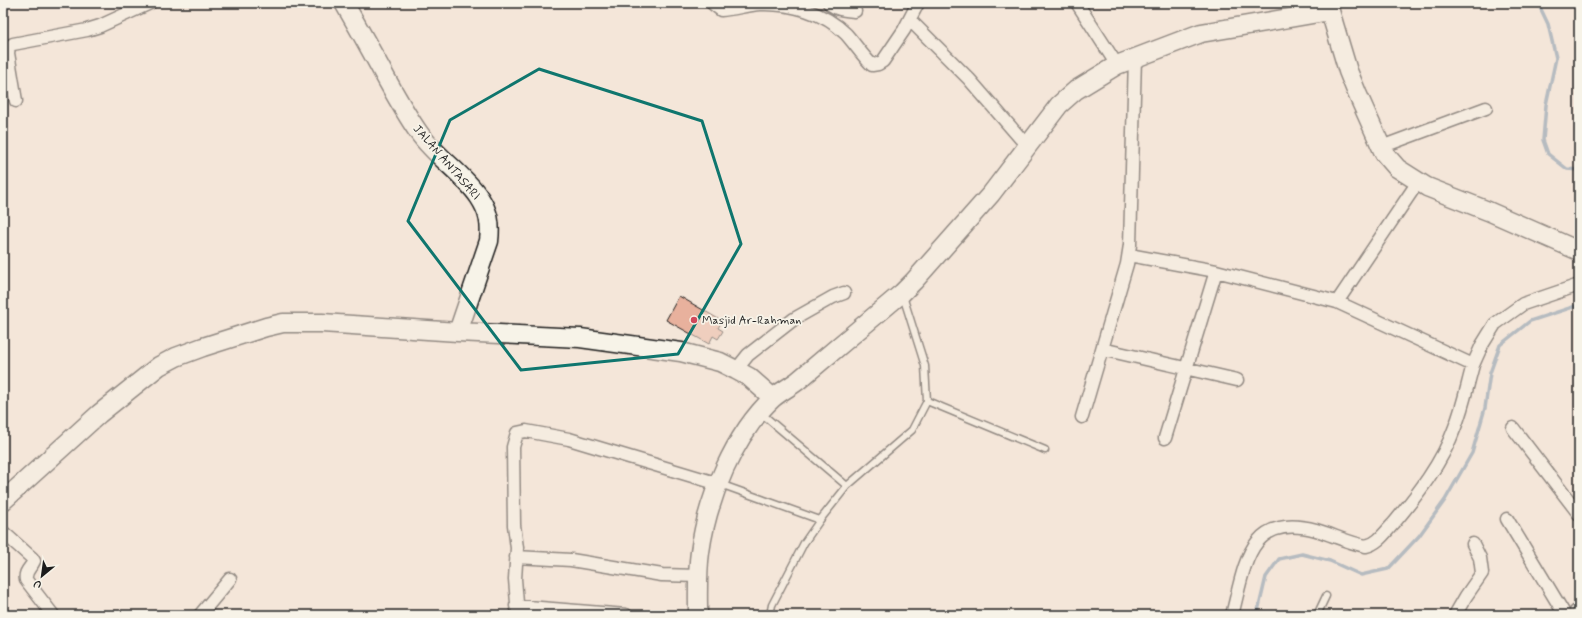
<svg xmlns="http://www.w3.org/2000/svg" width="1582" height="618" viewBox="0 0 1582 618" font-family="Mynerve,sans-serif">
<rect width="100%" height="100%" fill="#f4e6d9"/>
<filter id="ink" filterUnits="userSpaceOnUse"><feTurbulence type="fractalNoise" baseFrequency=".025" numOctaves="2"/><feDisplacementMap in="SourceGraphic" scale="8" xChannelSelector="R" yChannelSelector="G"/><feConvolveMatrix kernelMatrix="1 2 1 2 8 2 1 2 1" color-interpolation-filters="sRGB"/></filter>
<g filter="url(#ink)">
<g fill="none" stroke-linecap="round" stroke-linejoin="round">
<path stroke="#6b88a2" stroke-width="3.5" d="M 1538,3 L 1548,24 L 1556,58 L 1546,105 L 1543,140 L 1548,154 L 1567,169 L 1579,170
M 1257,615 L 1266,577 L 1279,559 L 1302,554 L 1330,561 L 1361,575 L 1388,569 L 1419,536 L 1445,500 L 1472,453 L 1485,408 L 1490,373 L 1500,345 L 1530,321 L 1579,305"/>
</g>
<path fill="#e8b19d" stroke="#1c1c1c" d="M 679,296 L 722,321 L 718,328 L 723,331 L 718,339 L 713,336 L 709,344 L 666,320 Z"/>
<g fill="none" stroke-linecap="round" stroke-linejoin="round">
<g stroke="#1c1c1c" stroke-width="9">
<path id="lane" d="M 927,401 L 1045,450
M 761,413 L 847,486
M 720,484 L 820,520
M 770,615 L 772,605 L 804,543 L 820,520 L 847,486 L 912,430 L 927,401 L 925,366 L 903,296
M 1317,615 L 1326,596"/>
</g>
<g stroke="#1c1c1c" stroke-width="15">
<path id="street" d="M 712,3 L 721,10 C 734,9 747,5 760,4 C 791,3 824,12 846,34 C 855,44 862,55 872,65 L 878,64 L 883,61 L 904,30 L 918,3
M 829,3 C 837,10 844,10 855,11
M 1077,3 L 1117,65
M 910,20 L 969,79 L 1028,147
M 16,101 L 8,53 L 9,47 L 13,44 L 87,30 L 100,26 L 150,3
M 1381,147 L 1486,108
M 1129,255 L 1216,271 L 1337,302 L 1473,365 C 1467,386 1463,407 1455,427 C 1442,463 1418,494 1394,523 C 1386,531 1378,544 1366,546 C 1349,543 1333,535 1316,530 C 1248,512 1245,566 1232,615
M 1337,302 L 1418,182
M 1102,349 L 1237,380
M 1473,365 L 1482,345 L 1495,324 L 1523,304 L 1579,285
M 736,370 L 748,355 L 794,319 L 833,297 L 844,293
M 1082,417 L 1127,264 L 1130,245 L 1135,57
M 1513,428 L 1579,514
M 1165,438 L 1216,271
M 1507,519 L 1565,615
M 3,532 L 32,558 L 34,561 C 31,568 24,571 26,580 L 53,615
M 516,557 L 571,560 L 662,575 L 698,576
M 516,606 L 626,615
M 200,615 L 230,579
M 518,615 L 515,579 L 517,548 L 514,525 L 513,447 L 517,433 L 526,431 L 569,439 L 719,484
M 1455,615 L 1466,596 L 1482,573 L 1480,558 L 1473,544"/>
</g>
<g stroke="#1c1c1c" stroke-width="21">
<path id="secondary" d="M 344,3 C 359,29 373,54 387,80 C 397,98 407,116 419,133 C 436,157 463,173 479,197 C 489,212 491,224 489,241 L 458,332
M 3,501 L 99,414 L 159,366 L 176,357 L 203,347 L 266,327 L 283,323 L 322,323 L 458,332 L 580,338 L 681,352 L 720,362 L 736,370 L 749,377 L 773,398
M 698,615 C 698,594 697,573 700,552 C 707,500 734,434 773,398 C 781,391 792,386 800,379 C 834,350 868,322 902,293 L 914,281 L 991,194 L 1059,105 L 1076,90 L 1117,65 L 1201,33 L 1330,11 L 1348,71 L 1357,93 L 1384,153 L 1397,168 L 1427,187 L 1488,211 L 1579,251
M 1577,615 L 1579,613"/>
</g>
<use href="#lane" stroke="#f7f3e8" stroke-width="6"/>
<use href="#street" stroke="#f7f3e8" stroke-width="12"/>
<use href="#secondary" stroke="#f7f3e8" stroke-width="18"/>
</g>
</g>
<path d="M0 0H1582V618H0ZM 539,69 L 702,121 L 741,244 L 678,354 L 521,370 L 408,221 L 450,120 Z" fill="#f4e6d9" fill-opacity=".55" fill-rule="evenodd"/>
<path fill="none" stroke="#0f766e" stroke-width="3" stroke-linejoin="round" d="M 539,69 L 702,121 L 741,244 L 678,354 L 521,370 L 408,221 L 450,120 Z"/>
<circle fill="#d1495b" stroke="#f7f3e8" stroke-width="1.5" cx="694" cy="320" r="4"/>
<g text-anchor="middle" stroke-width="3.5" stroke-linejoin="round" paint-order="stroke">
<g font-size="12" fill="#1c1c1c" stroke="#f7f3e8">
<text transform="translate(447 162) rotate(49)" y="4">JALAN ANTASARI</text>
</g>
<g font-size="12" fill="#1c1c1c" stroke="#f7f3e8" text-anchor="start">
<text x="702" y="324">Masjid Ar-Rahman</text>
</g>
</g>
<rect width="1582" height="618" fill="none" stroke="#f7f3e8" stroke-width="16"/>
<rect x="8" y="8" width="1566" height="602" fill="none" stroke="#1c1c1c" stroke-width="1.5" filter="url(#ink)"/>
<g transform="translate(42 576) rotate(209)" stroke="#f7f3e8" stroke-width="3" paint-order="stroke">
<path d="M0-3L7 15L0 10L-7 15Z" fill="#1c1c1c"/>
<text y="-6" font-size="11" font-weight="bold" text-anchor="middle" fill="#1c1c1c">U</text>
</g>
</svg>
